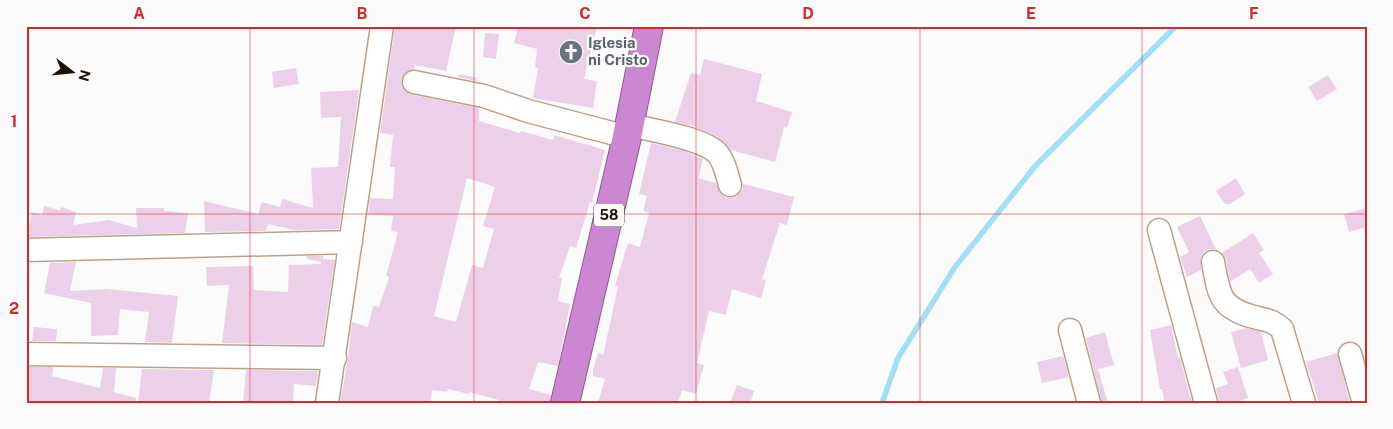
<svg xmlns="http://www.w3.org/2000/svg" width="1393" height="429" viewBox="0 0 1393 429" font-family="'Public Sans',sans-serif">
<rect width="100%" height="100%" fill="#fbfbfb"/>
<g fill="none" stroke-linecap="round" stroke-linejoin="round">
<path stroke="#a1dff6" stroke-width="5.5" d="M 882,403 L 898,358 L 955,267 L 1036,165 L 1176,26"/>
</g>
<path fill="#ecd0e9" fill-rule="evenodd" d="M 395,26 L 456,26 L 446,71 L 414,65 L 414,69 L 405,73 L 401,80 L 402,87 L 409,94 L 479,108 L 479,121 L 520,133 L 521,131 L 553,140 L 554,135 L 605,150 L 592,203 L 590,202 L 576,248 L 570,246 L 559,278 L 562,278 L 558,301 L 570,304 L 558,366 L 538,362 L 529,389 L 551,395 L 550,403 L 498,403 L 499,400 L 469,392 L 469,394 L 448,389 L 447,392 L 432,390 L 431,403 L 340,403 L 348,359 L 352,322 L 368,327 L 373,306 L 379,307 L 389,277 L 386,276 L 398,232 L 391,231 L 393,216 L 368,215 L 370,198 L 393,199 L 395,167 L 390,167 L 393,135 L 380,133 ZM 467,178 L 495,187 L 483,226 L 494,229 L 483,268 L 472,265 L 456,322 L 434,316 Z
M 518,26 L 597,26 L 584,79 L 597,81 L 593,108 L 533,98 L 538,68 L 535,67 L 537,49 L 514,43 Z
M 485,33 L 499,34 L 496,59 L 483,57 Z
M 704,59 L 762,74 L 756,101 L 792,112 L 787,128 L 784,127 L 775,162 L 731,150 L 716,136 L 693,126 L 675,122 L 691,73 L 700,75 Z
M 296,68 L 299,84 L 274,88 L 272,72 Z
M 459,74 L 477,78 L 476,81 L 458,77 Z
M 1328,75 L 1337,89 L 1317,101 L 1308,87 Z
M 359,90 L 339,229 L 293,230 L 268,224 L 266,231 L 205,232 L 204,201 L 258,214 L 262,202 L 280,207 L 282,199 L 313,208 L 311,168 L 338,167 L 341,117 L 321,118 L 320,92 Z
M 651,143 L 685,151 L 703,159 L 698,178 L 716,183 L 721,194 L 726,198 L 733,198 L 739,194 L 743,189 L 743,184 L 794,197 L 787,225 L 780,223 L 762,279 L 766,280 L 761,298 L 732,289 L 726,315 L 709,311 L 697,363 L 704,365 L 696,394 L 682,390 L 678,403 L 598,403 L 605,379 L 593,376 L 593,370 L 598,353 L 603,355 L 618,287 L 615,286 L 619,272 L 628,243 L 640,247 L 649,213 L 643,211 L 647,196 L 639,194 Z
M 1236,178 L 1245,194 L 1230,204 L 1225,204 L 1216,191 Z
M 44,206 L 60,210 L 61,207 L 76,212 L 73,225 L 109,220 L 137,228 L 136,208 L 164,208 L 164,211 L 188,213 L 185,233 L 27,237 L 32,212 L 42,215 Z
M 1367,208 L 1367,227 L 1349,232 L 1344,214 Z
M 1200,216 L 1216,249 L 1210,249 L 1204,252 L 1201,258 L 1201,270 L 1187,277 L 1180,257 L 1189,252 L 1177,227 Z
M 1253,233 L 1264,250 L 1259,253 L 1273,274 L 1259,283 L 1250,269 L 1230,282 L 1226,260 L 1222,253 Z
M 307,256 L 323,256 L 323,259 L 335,260 L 322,345 L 222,343 L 229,285 L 207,286 L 206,267 L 253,266 L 254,290 L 288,292 L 289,265 L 321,264 L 321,262 L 307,259 Z
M 76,262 L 70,291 L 106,289 L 178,296 L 172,343 L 145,342 L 149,312 L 120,309 L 118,335 L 91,336 L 91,303 L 44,293 L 50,263 Z
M 1171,325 L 1178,358 L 1180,357 L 1190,397 L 1191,397 L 1192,403 L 1165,403 L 1162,389 L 1160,389 L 1150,330 Z
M 34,327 L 57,329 L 56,341 L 32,341 Z
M 1246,328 L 1261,332 L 1268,360 L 1241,368 L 1231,332 Z
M 1105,332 L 1114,365 L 1098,369 L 1108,403 L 1102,403 L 1086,338 Z
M 1337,353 L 1350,403 L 1319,403 L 1306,362 Z
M 1063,356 L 1069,377 L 1042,383 L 1037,362 Z
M 28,367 L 53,367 L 52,376 L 100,388 L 103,368 L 116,368 L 114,392 L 136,398 L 136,403 L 26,403 Z
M 1238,367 L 1248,398 L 1234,403 L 1219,403 L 1216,388 L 1228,384 L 1223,372 Z
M 142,369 L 214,370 L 209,403 L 138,403 Z
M 246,370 L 318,371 L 316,386 L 294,384 L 293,403 L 243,403 Z
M 737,385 L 754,391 L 750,403 L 730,403 Z"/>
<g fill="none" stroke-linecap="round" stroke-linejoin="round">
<g stroke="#bca18a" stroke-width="25">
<path id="minor" d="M 414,82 L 484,96 L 528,111 L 627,137
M 630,125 C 651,130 703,138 717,153 C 724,160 727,175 730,185
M 1159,230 L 1206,403
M 26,250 L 351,242
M 1213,262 C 1219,294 1219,308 1254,317 C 1267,321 1271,319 1282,329 L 1304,403
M 1070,330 L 1089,403
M 26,354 L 335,358
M 1350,354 L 1364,403
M 327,403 L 382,26"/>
</g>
<g stroke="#8d5d8a" stroke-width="30">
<path id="highway" d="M 565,403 L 627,137 L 649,26"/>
</g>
<use href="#minor" stroke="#fff" stroke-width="22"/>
<use href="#highway" stroke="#cb87d1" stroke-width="28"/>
</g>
<path fill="none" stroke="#d62828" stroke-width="1" stroke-opacity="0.55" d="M 250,26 L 250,403M 474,26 L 474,403M 696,26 L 696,403M 920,26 L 920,403M 1142,26 L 1142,403M 26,214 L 1367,214"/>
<defs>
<g id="church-disc" transform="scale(1.25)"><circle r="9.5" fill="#6b7280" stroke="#fbfbfb"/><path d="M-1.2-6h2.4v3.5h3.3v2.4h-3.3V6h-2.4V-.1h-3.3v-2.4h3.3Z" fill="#fff"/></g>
</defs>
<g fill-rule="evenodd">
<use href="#church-disc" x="571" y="52"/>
</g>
<g text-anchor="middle" stroke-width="4.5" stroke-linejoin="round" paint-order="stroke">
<rect fill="#fbfbfb" stroke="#5d5650" stroke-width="1" x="594" y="203.5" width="30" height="23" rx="4"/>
<g font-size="14" font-weight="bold" fill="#191007">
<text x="609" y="220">58</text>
</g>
<g font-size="15" font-weight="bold" fill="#5b616d" stroke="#fbfbfb" text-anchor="start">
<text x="588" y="48">Iglesia<tspan x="588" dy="17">ni Cristo</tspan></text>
</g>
</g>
<rect width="1393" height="429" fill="none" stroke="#fbfbfb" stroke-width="55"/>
<g transform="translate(72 72) rotate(106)" stroke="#fbfbfb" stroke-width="4" paint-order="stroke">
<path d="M0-4L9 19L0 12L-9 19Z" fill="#191007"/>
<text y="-8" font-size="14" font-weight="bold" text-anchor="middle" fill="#191007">N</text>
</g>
<rect x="28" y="28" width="1338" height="374" fill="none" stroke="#d62828" stroke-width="2"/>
<g font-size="16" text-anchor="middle" font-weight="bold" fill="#d62828">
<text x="139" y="19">A</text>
<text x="362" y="19">B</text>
<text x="585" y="19">C</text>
<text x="808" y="19">D</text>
<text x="1031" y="19">E</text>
<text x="1254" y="19">F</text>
<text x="14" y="127">1</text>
<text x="14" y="314">2</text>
</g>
</svg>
